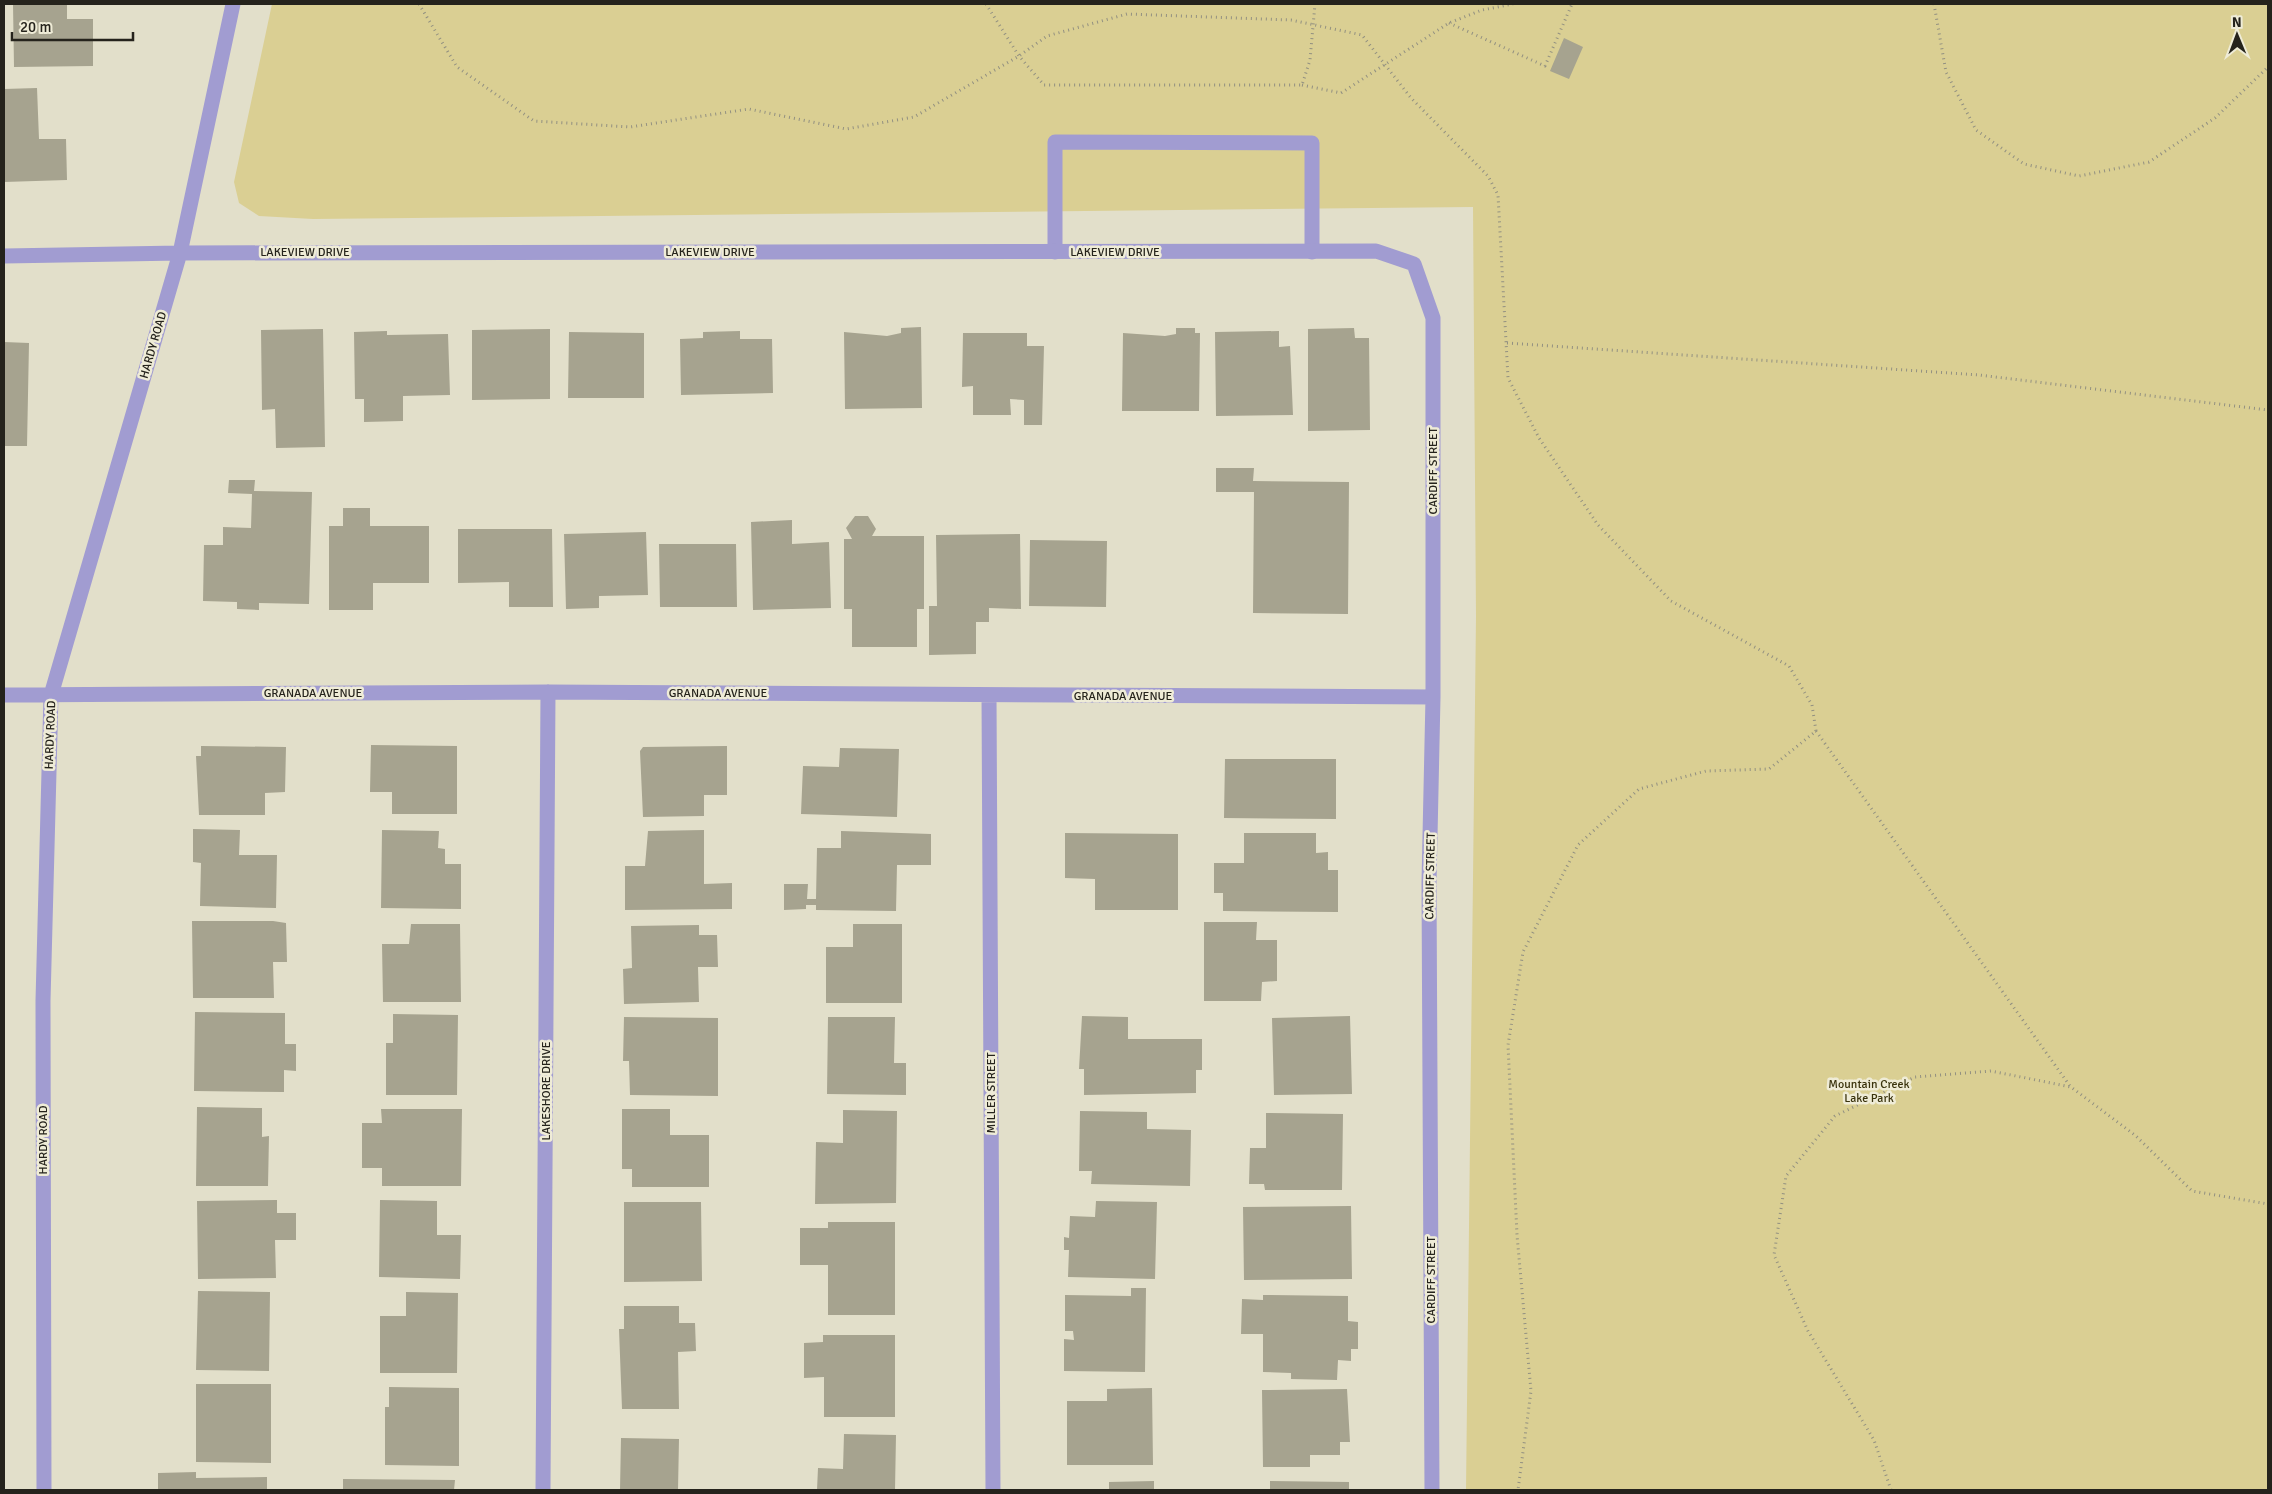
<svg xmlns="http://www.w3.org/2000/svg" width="2272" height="1494" viewBox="0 0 2272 1494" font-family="Signika,sans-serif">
<rect width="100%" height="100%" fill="#e2dfca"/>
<path fill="#dacf93" d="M 272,4 L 2268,4 L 2268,1490 L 1466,1490 L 1476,616 L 1473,207 L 313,219 L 259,216 L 239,203 L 234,182 Z"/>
<path fill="#a6a38f" d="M 13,4 L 67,4 L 67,19 L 93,19 L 93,66 L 14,67 Z
M 1564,38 L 1583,47 L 1569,79 L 1550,71 Z
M 37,88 L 39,139 L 66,139 L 67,180 L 4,182 L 4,89 Z
M 921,327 L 922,408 L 845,409 L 844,332 L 887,336 L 901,333 L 901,328 Z
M 1176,328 L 1195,328 L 1195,333 L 1200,333 L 1199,411 L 1122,411 L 1123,333 L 1165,336 L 1176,334 Z
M 1354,328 L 1355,338 L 1369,338 L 1370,430 L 1308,431 L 1308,329 Z
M 323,329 L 325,447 L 276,448 L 275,409 L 262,410 L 261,330 Z
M 550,329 L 550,399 L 472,400 L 472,330 Z
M 387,331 L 387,335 L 448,334 L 450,395 L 403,396 L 403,421 L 364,422 L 364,399 L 355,399 L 354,332 Z
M 740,331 L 740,339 L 772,339 L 773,393 L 681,395 L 680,339 L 703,338 L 703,332 Z
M 1279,331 L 1279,347 L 1290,346 L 1293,415 L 1216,416 L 1215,332 Z
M 569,332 L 644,333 L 644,398 L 568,398 Z
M 963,333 L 1027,333 L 1027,346 L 1044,346 L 1042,425 L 1024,425 L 1024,400 L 1010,399 L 1011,415 L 973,415 L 973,386 L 962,387 Z
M 4,342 L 29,343 L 27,446 L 4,446 Z
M 1216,468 L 1254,468 L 1253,481 L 1349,482 L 1348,614 L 1253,613 L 1254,492 L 1216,492 Z
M 229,480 L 255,480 L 254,491 L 312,492 L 309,604 L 259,603 L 259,610 L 237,609 L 237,602 L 203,601 L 204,545 L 223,545 L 223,527 L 251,528 L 252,494 L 228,493 Z
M 343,508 L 370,508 L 370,526 L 429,526 L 429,583 L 373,583 L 373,610 L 329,610 L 329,526 L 343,526 Z
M 855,516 L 868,516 L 876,529 L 872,536 L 924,536 L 924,609 L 917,609 L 917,647 L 852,647 L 852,609 L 844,609 L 844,539 L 852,539 L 846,528 Z
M 792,520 L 792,544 L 829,542 L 831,608 L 753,610 L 751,522 Z
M 458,529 L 552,529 L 553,607 L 509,607 L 509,582 L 458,583 Z
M 646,532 L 648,595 L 599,596 L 599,608 L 566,609 L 564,534 Z
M 1020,534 L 1021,609 L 989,608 L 989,622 L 976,622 L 976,654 L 929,655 L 929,606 L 937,606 L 936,535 Z
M 1030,540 L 1107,541 L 1106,607 L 1029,606 Z
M 659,544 L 736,544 L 737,607 L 660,607 Z
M 371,745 L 457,746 L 457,814 L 392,814 L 392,792 L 370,792 Z
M 201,746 L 286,747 L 285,792 L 265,793 L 265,815 L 199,815 L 196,756 L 201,756 Z
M 727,746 L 727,795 L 704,795 L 704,816 L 643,817 L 640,751 L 643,747 Z
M 840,748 L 899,749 L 897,817 L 801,814 L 803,766 L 839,767 Z
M 1225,759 L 1336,759 L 1336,819 L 1224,818 Z
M 193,829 L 240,830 L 239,855 L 277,855 L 276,908 L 200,906 L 201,863 L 193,862 Z
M 382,830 L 439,831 L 438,848 L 445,849 L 445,864 L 461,864 L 461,909 L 381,908 Z
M 704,830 L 704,884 L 732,883 L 732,909 L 625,910 L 625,866 L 645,866 L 648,831 Z
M 841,831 L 931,834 L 931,865 L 897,865 L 896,911 L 816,910 L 816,905 L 806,905 L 806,909 L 784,910 L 784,884 L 808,884 L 807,899 L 816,899 L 817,848 L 841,848 Z
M 1065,833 L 1178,834 L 1178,910 L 1095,910 L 1095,879 L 1065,878 Z
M 1244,833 L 1316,833 L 1316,853 L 1328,852 L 1328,870 L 1338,870 L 1338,912 L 1223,911 L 1223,893 L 1214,893 L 1214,863 L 1244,863 Z
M 192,921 L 273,921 L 286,923 L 287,962 L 273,962 L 274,998 L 193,998 Z
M 1204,922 L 1257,922 L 1256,940 L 1277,940 L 1277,981 L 1262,982 L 1261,1001 L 1204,1001 Z
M 411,924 L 460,924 L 461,1002 L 383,1002 L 382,944 L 409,944 Z
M 853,924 L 902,924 L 902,1003 L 826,1003 L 826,947 L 853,947 Z
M 699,925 L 699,935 L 717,935 L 718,967 L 698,967 L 699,1002 L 624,1004 L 623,969 L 632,968 L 631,926 Z
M 195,1012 L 285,1013 L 285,1044 L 296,1044 L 296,1071 L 284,1070 L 284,1092 L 194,1091 Z
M 393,1014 L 458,1015 L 457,1095 L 386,1095 L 386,1043 L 393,1043 Z
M 1082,1016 L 1128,1017 L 1128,1039 L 1202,1039 L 1202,1070 L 1196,1070 L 1196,1093 L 1084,1095 L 1084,1069 L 1079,1069 Z
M 1350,1016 L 1352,1094 L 1274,1095 L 1272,1018 Z
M 624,1017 L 718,1018 L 718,1096 L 630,1095 L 629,1061 L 623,1061 Z
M 828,1017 L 895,1017 L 894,1063 L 906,1063 L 906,1095 L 827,1094 Z
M 197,1107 L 262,1108 L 262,1137 L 269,1136 L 268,1186 L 196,1186 Z
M 381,1109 L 462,1109 L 461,1186 L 382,1186 L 382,1168 L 362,1168 L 362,1123 L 382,1123 Z
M 622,1109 L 670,1109 L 670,1135 L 709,1135 L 709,1187 L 632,1187 L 632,1169 L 622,1169 Z
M 843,1110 L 897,1111 L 896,1203 L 815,1204 L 816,1142 L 843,1143 Z
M 1080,1111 L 1147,1112 L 1147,1129 L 1191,1130 L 1190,1186 L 1091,1184 L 1092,1171 L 1079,1171 Z
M 1266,1113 L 1343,1114 L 1342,1190 L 1265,1190 L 1264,1184 L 1249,1184 L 1250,1148 L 1266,1148 Z
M 277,1200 L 277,1213 L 296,1213 L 296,1240 L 275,1240 L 276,1278 L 198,1279 L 197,1201 Z
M 380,1200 L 437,1201 L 437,1235 L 461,1235 L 460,1279 L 379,1277 Z
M 1096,1201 L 1157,1202 L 1155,1279 L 1068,1277 L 1069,1250 L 1064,1250 L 1064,1237 L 1069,1238 L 1070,1216 L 1095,1217 Z
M 624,1202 L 701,1202 L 702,1281 L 624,1282 Z
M 1351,1206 L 1352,1279 L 1244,1280 L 1243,1207 Z
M 828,1222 L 895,1222 L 895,1315 L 828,1315 L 828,1265 L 800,1265 L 800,1228 L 828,1228 Z
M 1131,1288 L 1146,1288 L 1145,1372 L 1064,1371 L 1064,1339 L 1074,1340 L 1073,1331 L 1065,1331 L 1065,1295 L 1131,1296 Z
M 198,1291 L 270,1292 L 269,1371 L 196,1370 Z
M 406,1292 L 458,1293 L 457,1373 L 380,1373 L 380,1316 L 406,1316 Z
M 1263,1295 L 1348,1296 L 1348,1321 L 1358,1322 L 1358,1349 L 1351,1349 L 1351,1361 L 1338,1360 L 1337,1380 L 1291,1379 L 1291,1373 L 1263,1372 L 1263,1334 L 1241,1334 L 1242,1299 L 1263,1300 Z
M 624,1306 L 679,1306 L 679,1323 L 695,1323 L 696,1351 L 678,1352 L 679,1409 L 622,1409 L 619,1329 L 624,1329 Z
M 823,1335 L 895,1335 L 895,1417 L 824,1417 L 824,1377 L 804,1378 L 804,1343 L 823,1342 Z
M 196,1384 L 271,1384 L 271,1463 L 196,1462 Z
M 389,1387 L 459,1388 L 459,1466 L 385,1465 L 385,1407 L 389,1407 Z
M 1152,1388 L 1153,1465 L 1067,1465 L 1067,1401 L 1107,1401 L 1107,1389 Z
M 1347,1389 L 1350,1442 L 1340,1442 L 1340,1455 L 1310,1455 L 1310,1467 L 1263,1467 L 1262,1390 Z
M 844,1434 L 896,1435 L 895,1490 L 817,1490 L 818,1468 L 843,1469 Z
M 621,1438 L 679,1439 L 678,1490 L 620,1490 Z
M 196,1472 L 196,1478 L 267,1477 L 267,1490 L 158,1490 L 158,1473 Z
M 343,1479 L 455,1480 L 454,1490 L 343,1490 Z
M 1154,1481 L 1154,1490 L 1109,1490 L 1109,1482 Z
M 1270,1481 L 1349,1482 L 1349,1490 L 1270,1490 Z"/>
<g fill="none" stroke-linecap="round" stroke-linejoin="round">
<path stroke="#929081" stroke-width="3" stroke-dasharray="1 4" stroke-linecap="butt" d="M 419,4 L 457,67 L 534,121 L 630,127 L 749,109 L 846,129 L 914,117 L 1019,56 L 1047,36 L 1127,14 L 1291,20 L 1362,35 L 1411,98 L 1488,176 L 1498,195 L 1508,378 L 1539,438 L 1598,525 L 1671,601 L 1789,666 L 1812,705 L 1816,731 L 1769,769 L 1706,771 L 1639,789 L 1578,845 L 1523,952 L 1508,1045 L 1517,1235 L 1531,1391 L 1518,1490
M 986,4 L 1019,56 L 1044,85 L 1302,85 L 1310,60 L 1315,4
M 1934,4 L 1946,72 L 1976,130 L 2024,164 L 2079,176 L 2149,162 L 2215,118 L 2268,67
M 1449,23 L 1545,66 L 1572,4
M 1302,85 L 1341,93 L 1449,23 L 1482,10 L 1513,4
M 1507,343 L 1979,375 L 2268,410
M 1816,731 L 2070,1086
M 1891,1490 L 1874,1440 L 1808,1331 L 1774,1255 L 1786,1176 L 1835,1116 L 1915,1077 L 1991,1071 L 2071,1087 L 2136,1136 L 2192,1191 L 2268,1204"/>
<path stroke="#a19cd1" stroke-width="15" d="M 1055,252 L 1055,142 L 1312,143 L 1312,252"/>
<path stroke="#a19cd1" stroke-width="15" d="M 4,256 L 180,253 L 1376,251 L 1414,264 L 1433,318 L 1433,697 L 1429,883 L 1432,1490
M 4,695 L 548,692 L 1433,697
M 989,695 L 993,1490
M 44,1490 L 43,1001 L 51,695 L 180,253 L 233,4
M 543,1490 L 548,692"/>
</g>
<g text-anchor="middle" stroke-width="5" stroke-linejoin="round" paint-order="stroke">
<g font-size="12" fill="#25231c" stroke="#efecd7">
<text x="305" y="256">LAKEVIEW DRIVE</text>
<text x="710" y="256">LAKEVIEW DRIVE</text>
<text x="1115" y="256">LAKEVIEW DRIVE</text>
<text transform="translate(153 345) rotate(-74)" y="4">HARDY ROAD</text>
<text transform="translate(1433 471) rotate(-90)" y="4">CARDIFF STREET</text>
<text x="313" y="697">GRANADA AVENUE</text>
<text x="718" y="697">GRANADA AVENUE</text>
<text x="1123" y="700">GRANADA AVENUE</text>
<text transform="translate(50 735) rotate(-88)" y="4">HARDY ROAD</text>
<text transform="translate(1430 876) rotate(-89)" y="4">CARDIFF STREET</text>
<text transform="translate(546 1091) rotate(-90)" y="4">LAKESHORE DRIVE</text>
<text transform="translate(991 1093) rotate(-90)" y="4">MILLER STREET</text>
<text transform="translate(43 1140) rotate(-90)" y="4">HARDY ROAD</text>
<text transform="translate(1431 1280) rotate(-90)" y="4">CARDIFF STREET</text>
</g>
<g font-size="12" fill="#39320c" stroke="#efecd7">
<text x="1869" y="1088">Mountain Creek<tspan x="1869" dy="14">Lake Park</tspan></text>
</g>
</g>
<rect width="2272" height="1494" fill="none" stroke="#25231c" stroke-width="10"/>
<g transform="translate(2237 35) rotate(359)" stroke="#efecd7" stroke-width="4" paint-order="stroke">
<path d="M0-4L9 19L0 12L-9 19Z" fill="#25231c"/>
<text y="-8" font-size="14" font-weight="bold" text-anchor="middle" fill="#25231c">N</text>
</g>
<path d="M12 32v8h121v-8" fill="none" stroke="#25231c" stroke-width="2.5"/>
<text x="20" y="32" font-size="15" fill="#25231c" stroke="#efecd7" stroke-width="4" paint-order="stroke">20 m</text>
</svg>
